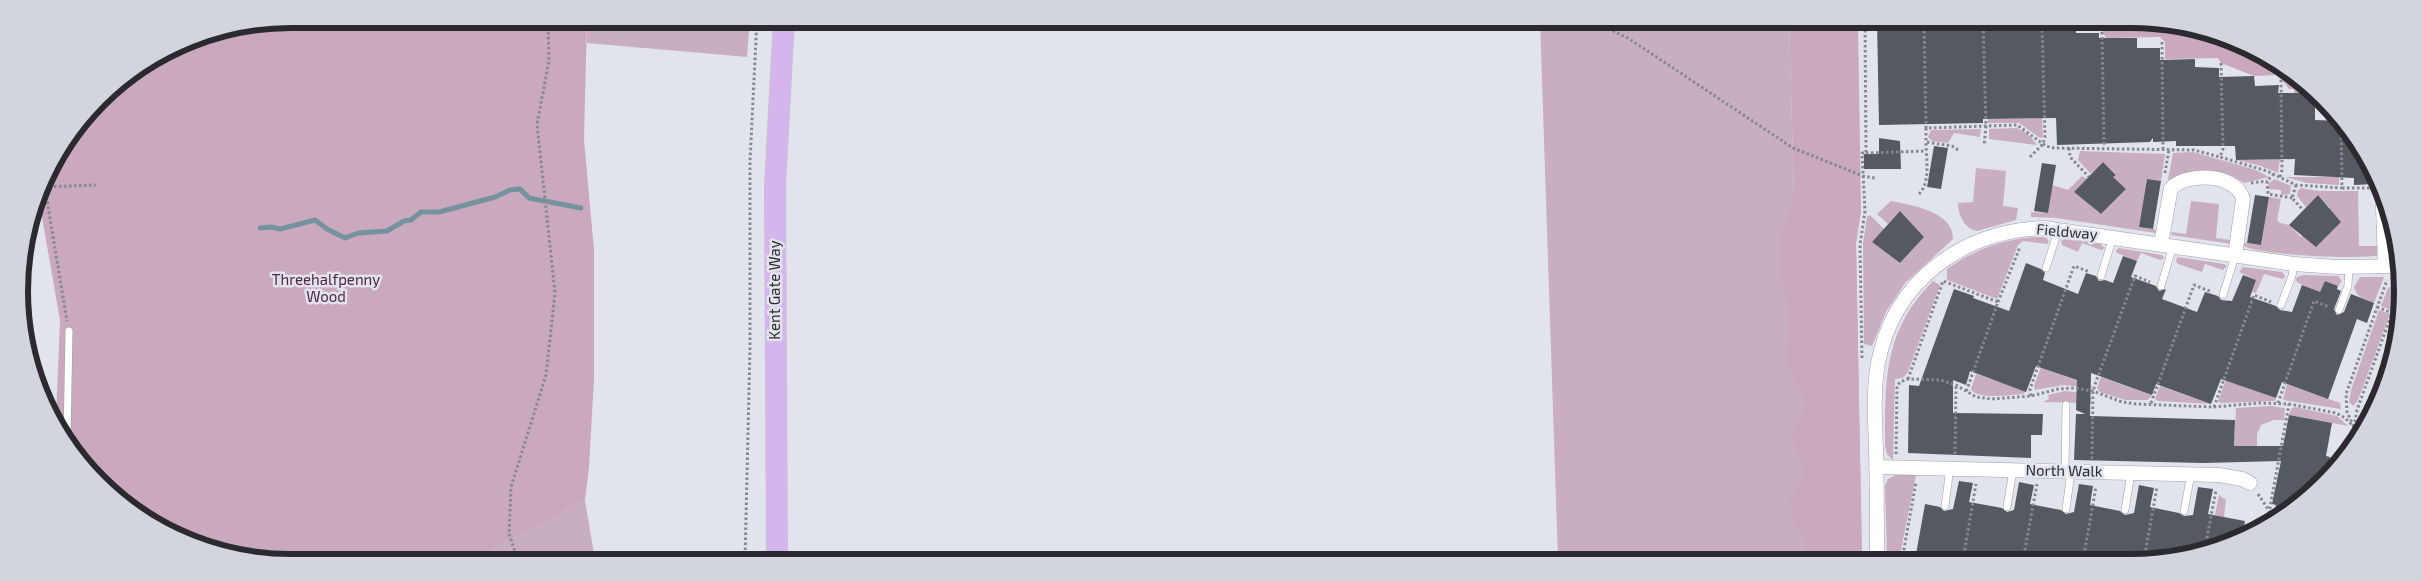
<svg xmlns="http://www.w3.org/2000/svg" width="2422" height="581" viewBox="0 0 2422 581" font-family="'Exo 2',sans-serif">
<rect width="100%" height="100%" fill="#e2e4ed"/>
<path fill="#c8aebf" d="M 587,19 L 750,19 L 747,57 L 587,43 Z
M 1540,20 L 1789,21 L 1794,194 L 1861,211 L 1856,243 L 1862,560 L 1558,560 Z
M 2042,118 L 2043,137 L 2040,138 L 2019,123 L 1988,123 L 1988,119 Z
M 2017,128 L 2029,135 L 2037,145 L 1989,139 L 1989,129 Z
M 1981,129 L 1980,137 L 1954,133 L 1948,143 L 1932,141 L 1928,137 L 1931,130 Z
M 2080,151 L 2165,154 L 2161,181 L 2147,179 L 2139,227 L 2158,230 L 2156,233 L 2056,218 L 2031,217 L 2031,212 L 2048,213 L 2052,185 L 2068,190 L 2082,176 L 2087,179 L 2074,192 L 2101,214 L 2126,189 L 2113,177 L 2116,174 L 2103,162 L 2091,174 L 2078,160 Z
M 2193,152 L 2256,170 L 2269,177 L 2244,183 L 2232,176 L 2199,171 L 2168,180 L 2173,153 Z
M 2280,159 L 2278,173 L 2261,166 L 2236,160 Z
M 1976,168 L 2006,171 L 2003,206 L 2018,208 L 2016,220 L 1977,231 C 1965,229 1958,215 1958,203 L 1973,202 Z
M 2285,177 L 2339,177 L 2339,185 L 2307,183 Z
M 2275,179 L 2291,186 L 2290,194 L 2281,195 L 2281,190 L 2268,189 L 2269,183 Z
M 2301,188 L 2319,191 L 2358,191 L 2359,246 L 2379,246 L 2378,255 C 2360,260 2259,255 2244,246 L 2244,243 L 2261,245 L 2269,197 L 2281,199 L 2277,220 L 2280,223 L 2289,225 L 2301,237 L 2330,208 L 2318,195 L 2306,207 L 2297,196 L 2298,190 Z
M 1891,201 C 1912,205 1954,212 1953,239 L 1905,283 L 1886,312 L 1872,346 L 1864,344 L 1863,244 L 1867,217 L 1870,215 L 1884,229 L 1872,242 L 1900,263 L 1924,237 L 1901,212 L 1888,224 L 1877,214 Z
M 2191,201 L 2219,204 L 2216,238 L 2230,240 L 2232,244 L 2171,235 L 2172,232 L 2186,234 Z
M 2033,237 L 2046,237 L 2049,242 L 2047,244 L 2023,241 L 2018,245 L 1997,299 L 1947,280 L 1947,269 C 1973,250 2001,240 2033,237 Z
M 2064,239 L 2100,244 L 2105,248 L 2101,250 L 2082,243 L 2078,252 L 2062,245 L 2061,241 Z
M 2119,248 L 2162,255 L 2164,258 L 2160,260 L 2141,253 L 2137,261 L 2117,253 L 2116,250 Z
M 2177,257 L 2224,264 L 2227,266 L 2223,270 L 2205,264 L 2202,272 L 2178,264 L 2176,261 Z
M 2243,267 L 2282,272 L 2285,276 L 2283,279 L 2264,274 L 2256,293 L 2252,292 L 2256,280 L 2239,272 Z
M 2303,275 L 2338,276 L 2342,281 L 2338,286 L 2325,281 L 2317,300 L 2315,290 L 2298,283 L 2296,280 L 2297,277 Z
M 2360,277 L 2384,277 L 2374,303 C 2364,299 2357,298 2354,287 Z
M 1933,281 L 1940,285 L 1908,372 L 1903,378 L 1895,379 L 1893,460 L 1887,454 L 1885,446 C 1885,381 1883,331 1933,281 Z
M 2392,286 L 2398,286 L 2400,313 L 2381,306 L 2388,288 Z
M 2379,310 L 2390,314 L 2358,400 L 2353,406 L 2349,402 L 2351,390 Z
M 2041,367 L 2092,386 L 2091,388 L 2064,385 L 2035,390 L 2034,386 Z
M 1976,374 L 2026,391 L 2023,394 C 2011,395 1976,400 1971,389 Z
M 2101,377 L 2152,395 L 2148,400 L 2125,400 L 2100,392 L 2097,388 Z
M 2226,380 L 2276,398 L 2275,401 L 2220,403 L 2218,401 Z
M 2287,384 L 2340,403 L 2341,409 L 2283,400 Z
M 2160,386 L 2211,404 L 2158,401 L 2155,399 Z
M 2065,391 L 2088,393 L 2091,397 L 2091,403 L 2043,402 L 2049,399 L 2048,395 Z
M 2271,406 L 2285,408 L 2284,420 L 2274,420 L 2261,425 L 2257,434 L 2257,446 L 2234,446 L 2236,408 Z
M 2295,407 L 2337,416 L 2348,426 L 2289,415 L 2291,409 Z
M 1895,475 L 1916,475 L 1899,560 L 1887,560 L 1885,486 L 1888,479 Z
M 2219,495 L 2226,500 L 2224,517 L 2215,515 Z
M 585,500 L 595,560 L 474,560 Z"/>
<path fill="#caa8be" d="M 291,19 L 587,19 L 584,140 L 594,250 L 594,379 L 589,467 L 585,500 L 474,560 L 255,560 L 154,526 L 75,456 L 56,418 L 60,320 L 39,200 L 47,170 L 111,86 L 187,39 Z
M 1789,21 L 1858,21 L 1861,211 L 1856,243 L 1862,560 L 1803,560 L 1807,538 L 1794,526 L 1790,499 L 1805,475 L 1792,436 L 1806,404 L 1786,361 L 1789,315 L 1781,269 L 1782,232 L 1794,194 Z
M 2041,21 L 2167,21 L 2268,55 L 2311,93 L 2294,93 L 2294,89 L 2289,89 L 2278,75 L 2254,76 L 2221,63 L 2218,58 L 2165,59 L 2165,42 L 2160,37 L 2106,38 L 2098,23 L 2042,24 Z"/>
<g fill="none" stroke-linecap="round" stroke-linejoin="round">
<path stroke="#75939e" stroke-width="5" d="M 260,228 L 271,227 L 280,229 L 315,220 L 327,229 L 345,238 L 358,233 L 387,231 L 404,221 L 411,220 L 421,212 L 439,212 L 495,197 L 510,190 L 520,189 L 529,198 L 581,208"/>
</g>
<path fill="#545a60" d="M 1877,21 L 1937,24 L 1937,21 L 1958,21 L 1958,29 L 1996,30 L 1996,21 L 2017,21 L 2017,24 L 2076,23 L 2076,33 L 2099,33 L 2099,38 L 2137,38 L 2137,48 L 2160,48 L 2160,60 L 2195,59 L 2195,67 L 2219,68 L 2219,77 L 2254,76 L 2255,86 L 2279,85 L 2278,93 L 2311,93 L 2315,97 L 2315,120 L 2342,121 L 2347,125 L 2376,184 L 2354,185 L 2354,178 L 2294,175 L 2295,159 L 2236,160 L 2235,146 L 2176,146 L 2176,141 L 2153,142 L 2153,138 L 2150,142 L 2057,145 L 2056,118 L 1983,119 L 1983,123 L 1879,125 Z
M 1879,138 L 1900,141 L 1901,169 L 1864,169 L 1864,154 L 1879,154 Z
M 1934,146 L 1948,148 L 1941,189 L 1927,187 Z
M 2103,162 L 2116,175 L 2113,177 L 2126,189 L 2101,214 L 2074,192 Z
M 2042,163 L 2056,165 L 2048,213 L 2034,211 Z
M 2147,179 L 2161,181 L 2153,229 L 2139,227 Z
M 2255,195 L 2269,197 L 2261,245 L 2247,243 Z
M 2318,195 L 2341,222 L 2316,247 L 2289,225 Z
M 1900,211 L 1924,237 L 1900,263 L 1872,242 Z
M 2123,256 L 2137,261 L 2131,277 L 2156,286 L 2159,291 L 2166,289 L 2162,299 L 2197,312 L 2205,292 L 2218,296 L 2221,300 L 2232,301 L 2243,275 L 2256,280 L 2250,297 L 2276,306 L 2280,310 L 2292,312 L 2302,285 L 2320,292 L 2325,281 L 2338,286 L 2337,289 L 2341,291 L 2334,309 L 2337,315 L 2344,312 L 2351,294 L 2374,303 L 2367,323 L 2357,319 L 2328,399 L 2282,382 L 2276,398 L 2221,379 L 2211,404 L 2156,384 L 2152,395 L 2091,373 L 2090,416 L 2235,420 L 2234,446 L 2283,446 L 2289,415 L 2332,423 L 2326,456 L 2330,457 L 2323,483 L 2274,518 L 2276,505 L 2272,504 L 2281,461 L 2203,463 L 2074,460 L 2076,414 L 2085,414 L 2076,410 L 2077,380 L 2036,366 L 2026,392 L 1970,371 L 1966,385 L 1953,380 L 1953,413 L 2043,414 L 2042,435 L 2031,435 L 2031,458 L 1908,453 L 1909,385 L 1919,386 L 1954,289 L 1974,296 L 1973,298 L 2009,311 L 2026,263 L 2041,269 L 2045,273 L 2043,280 L 2078,294 L 2086,273 L 2096,276 L 2099,281 L 2105,280 L 2113,283 Z
M 1959,481 L 1973,483 L 1969,502 L 2002,508 L 2007,512 L 2014,510 L 2019,482 L 2034,485 L 2030,504 L 2061,510 L 2066,514 L 2074,512 L 2079,484 L 2093,486 L 2090,505 L 2120,511 L 2125,515 L 2134,513 L 2139,485 L 2154,488 L 2150,507 L 2179,513 L 2184,516 L 2193,515 L 2198,487 L 2213,489 L 2208,514 L 2245,521 L 2242,537 L 2198,550 L 2180,547 L 2178,557 L 2167,560 L 1915,560 L 1925,504 L 1940,507 L 1944,511 L 1953,509 Z"/>
<g fill="none" stroke-linecap="round" stroke-linejoin="round">
<g stroke="#9e9fa8" stroke-width="8">
<path id="service" d="M 2046,268 L 2059,228
M 2101,276 L 2113,237
M 2161,286 L 2173,246
M 2223,295 L 2235,256
M 2281,305 L 2292,276 L 2294,264
M 2339,310 L 2348,286 L 2349,267
M 67,439 L 69,331
M 2065,471 L 2066,405
M 1945,506 L 1950,468
M 2007,507 L 2013,470
M 2066,509 L 2071,472
M 2125,510 L 2131,473
M 2184,511 L 2191,474"/>
</g>
<g stroke="#9e9fa8" stroke-width="15">
<path id="minor" d="M 2385,201 L 2383,206 L 2385,266
M 2161,244 L 2171,188 C 2189,172 2235,173 2243,199 L 2235,256
M 1876,467 L 2219,475 L 2242,479 L 2250,483
M 1877,560 C 1877,523 1877,486 1876,450 C 1875,421 1873,391 1878,363 C 1894,280 1963,231 2044,228 L 2294,264 L 2337,267 L 2397,266"/>
</g>
<g stroke="#c4c4c5" stroke-width="22">
<path id="primary" d="M 777,560 L 775,186 L 784,19"/>
</g>
<path stroke="#87888e" stroke-width="3" stroke-dasharray="2.5 2.5" stroke-linecap="butt" d="M 1590,20 L 1628,38 L 1793,148 L 1863,176 L 1875,178
M 1924,21 L 1926,128 L 2017,125 L 2046,146 L 2054,148 L 2194,150 L 2220,157
M 1983,21 L 1986,126 L 1984,146
M 2102,32 L 2104,147
M 2162,42 L 2163,149
M 2221,63 L 2223,149 L 2220,157 L 2267,171 L 2296,185 L 2342,188 L 2341,120
M 1926,128 L 1926,142 L 1952,146 L 1958,150
M 2069,148 L 2070,157 L 2089,177
M 1866,153 L 1926,151
M 2030,157 L 2043,144 L 2045,137 L 2042,24
M 2165,173 L 2169,149
M 2274,174 L 2267,181 L 2268,194 L 2292,198
M 2280,177 L 2282,170 L 2281,79
M 44,182 L 67,321
M 2251,183 L 2267,181
M 2296,185 L 2292,198 L 2303,210
M 44,187 L 96,185
M 2342,188 L 2378,188
M 1919,194 C 1931,182 1926,158 1926,142
M 1998,302 L 2020,247
M 2377,307 L 2400,316
M 1862,358 L 1860,245 L 1865,211 L 1862,153 L 1866,153 L 1865,21
M 1908,379 L 1943,281 L 1998,302 L 1966,392
M 2031,396 L 2030,389 L 2074,266 L 2090,272
M 2151,403 L 2194,285 L 2212,292
M 2278,403 L 2314,301 L 2329,307
M 2214,407 L 2254,295 L 2271,302
M 2354,427 L 2357,410 L 2392,313
M 2350,446 L 2354,427 L 2347,412 L 2346,394 L 2387,280
M 1896,454 L 1897,386 L 1900,382 L 1908,379 L 1940,380 L 1956,385 L 1976,397 L 1992,399 L 2031,396 L 2058,389 L 2074,388 L 2093,391 L 2122,402 L 2136,404 L 2214,407 L 2259,403 L 2289,404 L 2336,413 L 2345,418 L 2354,427 L 2362,429
M 1955,454 L 1956,385
M 2092,459 L 2093,391 L 2097,379 L 2135,276 L 2150,282
M 2258,494 L 2271,514 L 2270,521
M 2271,514 L 2270,507 L 2289,404
M 2205,548 L 2216,490
M 518,560 L 509,534 L 511,487 L 546,375 L 555,293 L 537,124 L 549,61 L 548,19
M 745,560 L 750,348 L 750,161 L 757,19
M 1902,560 L 1916,482
M 1963,560 L 1976,484
M 2023,560 L 2037,484
M 2083,560 L 2096,487
M 2144,560 L 2157,487"/>
<use href="#service" stroke="#fff" stroke-width="7"/>
<use href="#minor" stroke="#fff" stroke-width="14"/>
<use href="#primary" stroke="#d5b6ec" stroke-width="21"/>
</g>
<g text-anchor="middle" stroke-width="5" stroke-linejoin="round" paint-order="stroke">
<g font-size="15" fill="#2b2b2f" stroke="#e2e4ed">
<text transform="translate(2067 232) rotate(5)" y="5">Fieldway</text>
<text transform="translate(775 290) rotate(-90)" y="5">Kent Gate Way</text>
<text transform="translate(2064 471) rotate(1)" y="5">North Walk</text>
</g>
<g font-size="15" fill="#512545" stroke="#e2e4ed">
<text x="326" y="285">Threehalfpenny<tspan x="326" dy="17">Wood</tspan></text>
</g>
</g>
<path d="M0 0H2422V581H0ZM291 28H2131A263 263 0 0 1 2394 291V291A263 263 0 0 1 2131 554H291A263 263 0 0 1 28 291V291A263 263 0 0 1 291 28Z" fill="#d3d5de" fill-rule="evenodd"/>
<path fill="none" stroke="#2b2b2f" stroke-width="6" d="M291 28H2131A263 263 0 0 1 2394 291V291A263 263 0 0 1 2131 554H291A263 263 0 0 1 28 291V291A263 263 0 0 1 291 28Z"/>
</svg>
